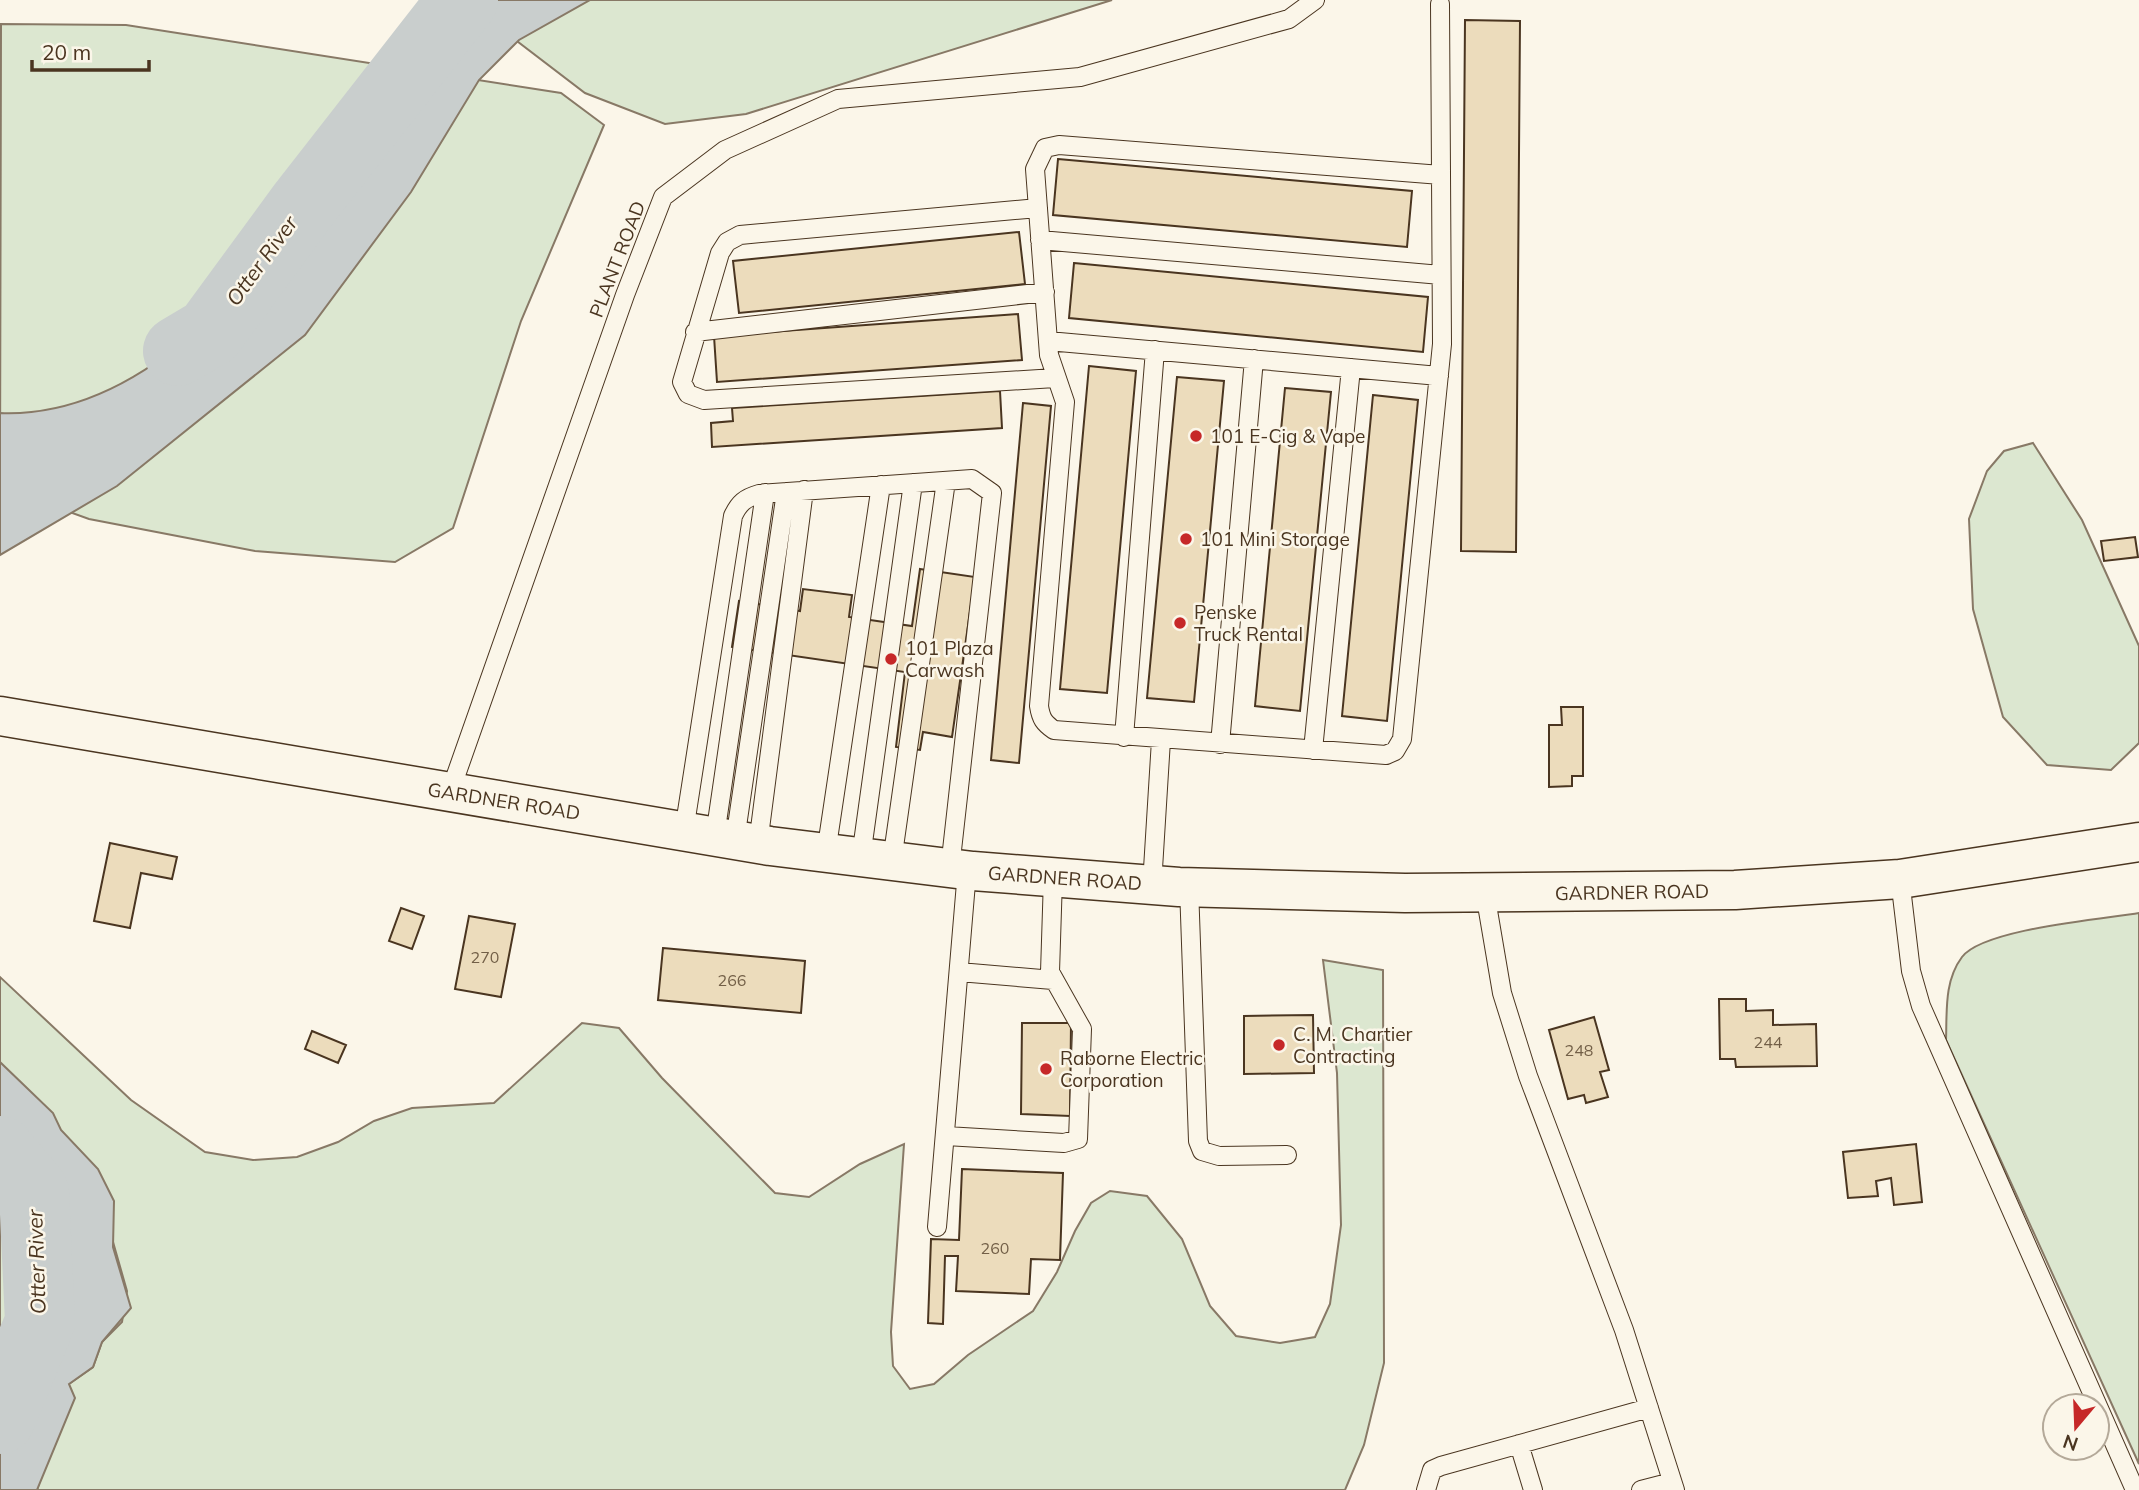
<svg xmlns="http://www.w3.org/2000/svg" width="2139" height="1490" viewBox="0 0 2139 1490" font-family="Mulish,sans-serif">
<rect width="100%" height="100%" fill="#fbf6e9"/>
<path fill="#dce7d0" stroke="#887966" stroke-width="2" d="M 463,0 L 1112,0 L 746,114 L 665,124 L 585,93 Z
M 1,24 L 126,25 L 561,93 L 604,125 L 521,321 L 453,528 L 395,562 L 255,551 L 89,519 L 0,487 Z
M 2033,443 L 2082,520 L 2139,646 L 2139,743 L 2111,770 L 2047,765 L 2003,717 L 1973,609 L 1969,519 L 1987,471 L 2004,451 Z
M 2139,913 L 2139,1464 L 1946,1040 C 1947,1012 1944,981 1962,957 C 1983,929 2102,919 2139,913 Z
M 1323,960 L 1383,970 L 1384,1363 L 1364,1445 L 1345,1490 L 37,1490 L 69,1384 L 93,1367 L 102,1342 L 122,1322 L 127,1291 L 113,1242 L 42,1209 C 41,1223 45,1238 43,1252 C 37,1299 20,1345 0,1388 L 0,1161 L 5,1165 L 0,1157 L 0,977 L 131,1100 L 205,1152 L 253,1160 L 297,1157 L 338,1142 L 374,1121 L 412,1108 L 494,1103 L 582,1023 L 619,1028 L 662,1078 L 775,1193 L 809,1197 L 860,1164 L 904,1144 L 891,1332 L 893,1366 L 910,1389 L 934,1384 L 968,1355 L 1033,1311 L 1057,1272 L 1075,1231 L 1091,1203 L 1110,1191 L 1147,1196 L 1182,1239 L 1210,1306 L 1236,1336 L 1280,1343 L 1315,1337 L 1330,1304 L 1341,1225 L 1337,1073 Z"/>
<path fill="#c9cecd" stroke="#887966" stroke-width="2" d="M 450,0 L 590,0 L 519,40 L 479,80 L 411,192 L 305,335 L 117,486 L 0,555 L 0,413 C 142,419 253,282 329,180 C 324,163 326,147 318,132 L 328,122 L 336,124 L 352,111 L 365,115 L 374,110 L 437,27 Z
M 0,1062 L 53,1113 L 61,1130 L 98,1169 L 114,1201 L 113,1247 L 131,1308 L 102,1342 L 93,1367 L 69,1384 L 75,1398 L 37,1490 L 0,1490 L 0,1388 L 19,1347 L 43,1251 L 41,1208 L 0,1161 Z"/>
<g fill="none" stroke-linecap="round" stroke-linejoin="round">
<path stroke="#c9cecd" stroke-width="70" d="M 178,351 L 210,332 L 303,205 L 463,0
M 0,1151 L 34,1192 L 40,1322 L 0,1419"/>
</g>
<path fill="#ecdcbc" stroke="#4a3520" stroke-width="2" d="M 1465,20 L 1520,21 L 1516,552 L 1461,551 Z
M 1465,20 L 1520,21 L 1516,552 L 1461,551 Z
M 1058,159 L 1412,191 L 1407,247 L 1053,215 Z
M 1058,159 L 1412,191 L 1407,247 L 1053,215 Z
M 1019,232 L 1025,284 L 739,313 L 733,261 Z
M 1019,232 L 1025,284 L 739,313 L 733,261 Z
M 1074,263 L 1428,297 L 1423,352 L 1069,318 Z
M 1074,263 L 1428,297 L 1423,352 L 1069,318 Z
M 1018,314 L 1022,360 L 717,382 L 714,336 Z
M 1018,314 L 1022,360 L 717,382 L 714,336 Z
M 1089,366 L 1136,371 L 1107,693 L 1060,689 Z
M 1089,366 L 1136,371 L 1107,693 L 1060,689 Z
M 1177,377 L 1224,381 L 1194,702 L 1147,698 Z
M 1177,377 L 1224,381 L 1194,702 L 1147,698 Z
M 1285,388 L 1331,392 L 1300,711 L 1255,706 Z
M 1285,388 L 1331,392 L 1300,711 L 1255,706 Z
M 1000,391 L 1002,428 L 712,447 L 711,423 L 733,421 L 732,408 Z
M 1000,391 L 1002,428 L 712,447 L 711,423 L 733,421 L 732,408 Z
M 1373,395 L 1418,400 L 1387,721 L 1342,716 Z
M 1373,395 L 1418,400 L 1387,721 L 1342,716 Z
M 1023,403 L 1051,406 L 1019,763 L 991,760 Z
M 1023,403 L 1051,406 L 1019,763 L 991,760 Z
M 2135,537 L 2138,557 L 2104,561 L 2101,541 Z
M 920,569 L 975,577 L 952,737 L 923,732 L 920,750 L 896,747 L 905,672 L 732,647 L 739,601 L 800,611 L 803,589 L 852,595 L 849,617 L 912,626 Z
M 1561,707 L 1583,707 L 1583,776 L 1572,776 L 1572,786 L 1549,787 L 1549,725 L 1562,725 Z
M 110,843 L 177,857 L 172,879 L 141,873 L 130,928 L 94,921 Z
M 401,908 L 424,916 L 412,949 L 389,941 Z
M 469,916 L 515,924 L 501,997 L 455,989 Z
M 663,948 L 805,961 L 801,1013 L 658,1000 Z
M 1719,999 L 1746,999 L 1746,1011 L 1773,1010 L 1773,1025 L 1816,1024 L 1817,1066 L 1736,1067 L 1735,1059 L 1720,1059 Z
M 1313,1015 L 1314,1073 L 1244,1074 L 1244,1016 Z
M 1594,1017 L 1609,1070 L 1600,1072 L 1608,1097 L 1586,1103 L 1584,1095 L 1568,1099 L 1549,1030 Z
M 1022,1023 L 1071,1023 L 1070,1116 L 1021,1114 Z
M 312,1031 L 346,1045 L 338,1063 L 305,1049 Z
M 1916,1144 L 1922,1202 L 1894,1205 L 1891,1178 L 1876,1181 L 1878,1196 L 1848,1198 L 1843,1152 Z
M 962,1169 L 1063,1173 L 1060,1260 L 1031,1259 L 1029,1294 L 956,1291 L 958,1256 L 945,1256 L 943,1324 L 928,1323 L 931,1239 L 959,1240 Z"/>
<g fill="none" stroke-linecap="round" stroke-linejoin="round">
<g stroke="#4a3520" stroke-width="20">
<path id="service" d="M 1440,4 L 1442,344 L 1402,739 L 1395,751 L 1386,755 L 1054,730 C 1044,723 1041,719 1039,706 L 1065,402 L 1049,355 L 1035,169 L 1045,148 L 1059,145 L 1441,175
M 1038,208 L 740,235 L 727,242 L 720,253 L 682,382 L 688,394 L 704,400 L 1055,378
M 1040,240 L 1441,275
M 695,332 L 1045,292
M 1048,341 L 1439,376
M 1124,737 L 1155,350
M 1220,744 L 1254,359
M 1313,750 L 1351,368
M 450,792 L 625,295 L 663,197 L 725,150 L 838,99 L 1080,77 L 1289,19 L 1315,0
M 684,831 L 733,516 C 739,503 745,498 759,494 L 972,479 L 992,493 L 950,868
M 715,836 L 765,493
M 735,840 L 786,492
M 758,844 L 804,490
M 826,853 L 881,485
M 861,857 L 913,483
M 892,861 L 946,481
M 1900,879 L 1911,971 L 1921,1006 L 2135,1490
M 1152,885 L 1161,740
M 1189,887 L 1198,1141 L 1202,1151 L 1219,1156 L 1287,1155
M 1485,893 L 1502,993 L 1528,1076 L 1624,1330 L 1675,1490
M 959,972 L 1053,980
M 946,1136 L 1064,1143 L 1078,1139 L 1082,1029 L 1050,972 L 1053,878
M 937,1227 L 967,871
M 1519,1444 L 1533,1490
M 1426,1490 L 1432,1470 L 1441,1466 L 1649,1408
M 1641,1490 L 1672,1482"/>
</g>
<g stroke="#4a3520" stroke-width="41">
<path id="secondary" d="M 0,716 L 770,846 L 973,871 L 1179,887 L 1405,893 L 1735,890 L 1900,879 L 2139,842"/>
</g>
<use href="#service" stroke="#fbf6e9" stroke-width="18"/>
<use href="#secondary" stroke="#fbf6e9" stroke-width="38"/>
</g>
<g fill="#c62828" stroke="#fbf6e9" stroke-width="2.5">
<circle cx="1196" cy="436" r="7"/>
<circle cx="1186" cy="539" r="7"/>
<circle cx="1180" cy="623" r="7"/>
<circle cx="891" cy="659" r="7"/>
<circle cx="1279" cy="1045" r="7"/>
<circle cx="1046" cy="1069" r="7"/>
</g>
<g text-anchor="middle" stroke-width="5" stroke-linejoin="round" paint-order="stroke">
<g font-size="16" fill="#725f47">
<text x="485" y="963">270</text>
<text x="732" y="986">266</text>
<text x="1768" y="1048">244</text>
<text x="1579" y="1056">248</text>
<text x="995" y="1254">260</text>
</g>
<g font-size="19" fill="#4a3520" stroke="#fbf6e9">
<text transform="translate(617 259) rotate(-69)" y="7">PLANT ROAD</text>
<text transform="translate(504 801) rotate(9)" y="7">GARDNER ROAD</text>
<text transform="translate(1065 878) rotate(4)" y="7">GARDNER ROAD</text>
<text transform="translate(1632 892) rotate(-1)" y="7">GARDNER ROAD</text>
</g>
<g font-size="19" fill="#4a3520" stroke="#fbf6e9" text-anchor="start">
<text x="1210" y="443">101 E-Cig &amp; Vape</text>
<text x="1200" y="546">101 Mini Storage</text>
<text x="1194" y="619">Penske<tspan x="1194" dy="22">Truck Rental</tspan></text>
<text x="905" y="655">101 Plaza<tspan x="905" dy="22">Carwash</tspan></text>
<text x="1293" y="1041">C. M. Chartier<tspan x="1293" dy="22">Contracting</tspan></text>
<text x="1060" y="1065">Raborne Electric<tspan x="1060" dy="22">Corporation</tspan></text>
</g>
<g font-size="21" font-style="italic" fill="#4a3520" stroke="#fbf6e9">
<text transform="translate(262 261) rotate(-54)" y="7">Otter River</text>
<text transform="translate(37 1262) rotate(-92)" y="7">Otter River</text>
</g>
</g>
<g transform="translate(2076 1427) rotate(199)"><circle r="33" fill="#fbf6e9" stroke="#b4a999" stroke-width="2"/>
<path d="M0-5L12 26L0 18L-12 26Z" fill="#c62828"/>
<text y="-10" font-size="19" font-weight="bold" text-anchor="middle" fill="#4a3520">N</text>
</g>
<path d="M32 60v10h117v-10" fill="none" stroke="#4a3520" stroke-width="3.5"/>
<text x="42" y="60" font-size="21" fill="#4a3520" stroke="#fbf6e9" stroke-width="5" paint-order="stroke">20 m</text>
</svg>
